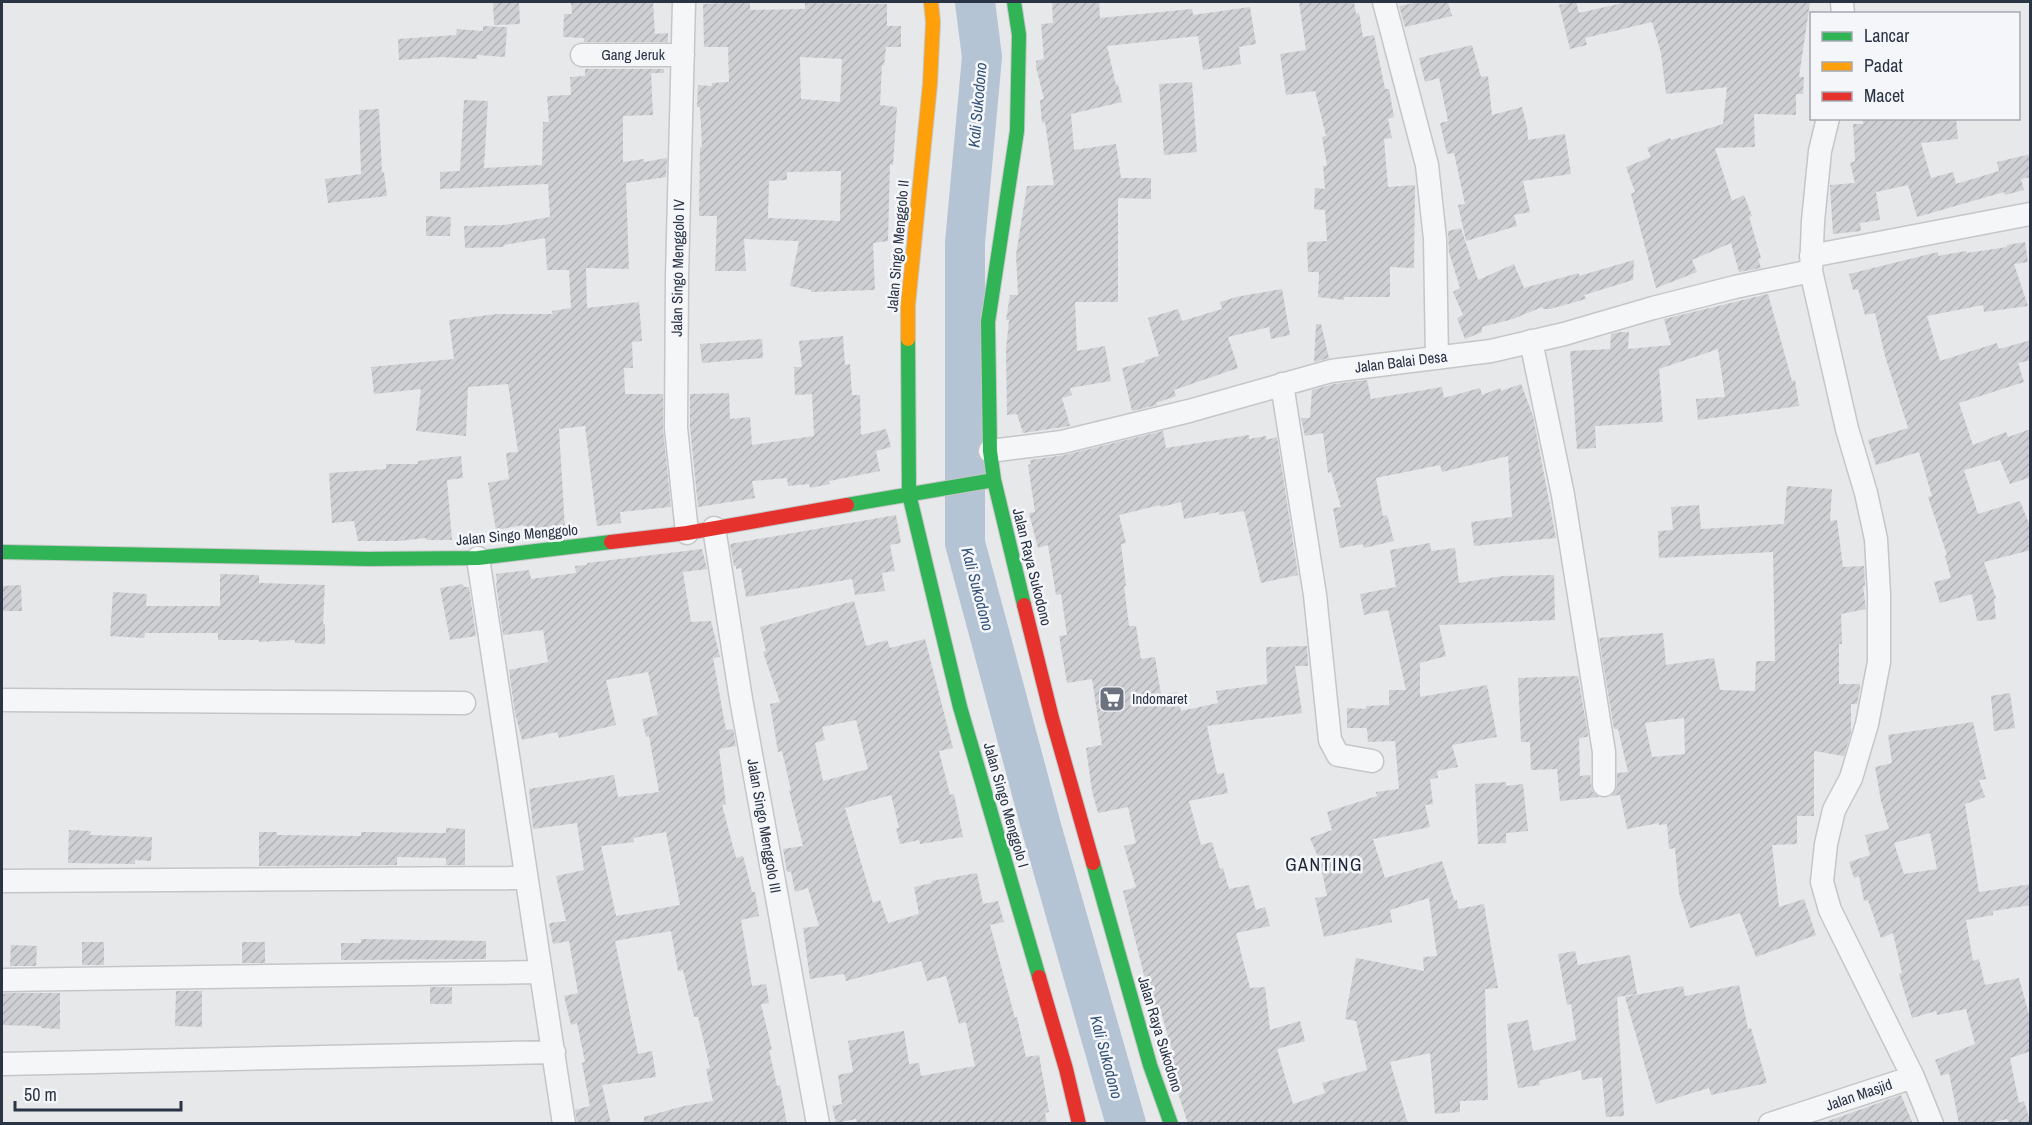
<svg xmlns="http://www.w3.org/2000/svg" width="2032" height="1125" viewBox="0 0 2032 1125" font-family="'Archivo Narrow',sans-serif">
<defs>
<pattern id="building-hatch" width="6" height="6" patternUnits="userSpaceOnUse" patternTransform="scale(1.5)"><rect width="6" height="6" fill="#ced0d3"/><path d="M-1 1l2-2M0 6l6-6M5 7l2-2" fill="none" stroke="#b1b3b6"/></pattern>
</defs>
<rect width="100%" height="100%" fill="#e6e8ea"/>
<g fill="none" stroke-linecap="round" stroke-linejoin="round">
<path stroke="#b4c4d5" stroke-width="40" d="M 975,2 L 982,57 L 965,243 L 965,543 L 1042,830 L 1126,1124"/>
</g>
<path fill="url(#building-hatch)" fill-rule="evenodd" d="M 493,2 L 519,2 L 520,24 L 494,25 Z
M 571,2 L 653,2 L 655,34 L 668,33 L 668,42 L 584,42 L 584,38 L 563,37 L 564,14 L 572,14 Z
M 750,2 L 750,10 L 805,9 L 805,3 L 887,4 L 887,26 L 901,26 L 901,47 L 886,47 L 884,65 L 882,65 L 880,105 L 897,107 L 893,165 L 890,164 L 888,241 L 873,243 L 875,290 L 811,292 L 811,290 L 790,286 L 799,241 L 744,239 L 746,271 L 715,271 L 717,216 L 699,216 L 700,147 L 702,147 L 700,107 L 697,107 L 698,85 L 712,86 L 712,83 L 729,82 L 728,47 L 704,47 L 703,4 ZM 800,57 L 842,59 L 840,102 L 801,99 ZM 841,171 L 840,221 L 768,218 L 769,181 L 787,180 L 787,172 Z
M 1052,2 L 1099,2 L 1100,18 L 1192,9 L 1193,15 L 1250,7 L 1256,44 L 1239,47 L 1241,64 L 1203,70 L 1198,36 L 1107,46 L 1116,85 L 1118,84 L 1122,102 L 1071,114 L 1074,150 L 1116,144 L 1121,178 L 1151,178 L 1151,199 L 1118,198 L 1118,302 L 1075,302 L 1077,351 L 1105,346 L 1111,381 L 1070,388 L 1072,395 L 1062,398 L 1070,426 L 1023,433 L 1017,414 L 1007,415 L 1006,349 L 1009,320 L 1006,320 L 1010,295 L 1018,295 L 1016,255 L 1027,186 L 1054,185 L 1045,122 L 1042,123 L 1040,100 L 1044,99 L 1036,67 L 1036,61 L 1044,59 L 1041,24 L 1053,23 Z
M 1299,2 L 1354,2 L 1356,14 L 1359,13 L 1363,37 L 1374,35 L 1385,89 L 1389,89 L 1394,117 L 1388,119 L 1392,138 L 1384,139 L 1388,187 L 1415,185 L 1414,268 L 1390,267 L 1390,297 L 1344,297 L 1344,300 L 1318,297 L 1319,272 L 1308,272 L 1307,242 L 1327,241 L 1325,210 L 1314,209 L 1315,188 L 1325,189 L 1323,166 L 1327,166 L 1322,137 L 1326,136 L 1315,91 L 1286,95 L 1280,54 L 1306,50 Z
M 1419,2 L 1448,2 L 1452,16 L 1405,27 L 1399,6 Z
M 1572,2 L 1576,2 L 1579,13 L 1627,2 L 1810,2 L 1799,77 L 1804,77 L 1803,94 L 1796,94 L 1796,115 L 1754,114 L 1755,147 L 1715,148 L 1732,201 L 1744,195 L 1752,216 L 1749,217 L 1761,258 L 1758,259 L 1761,268 L 1739,272 L 1731,243 L 1692,260 L 1697,272 L 1656,288 L 1631,194 L 1635,192 L 1626,167 L 1651,157 L 1647,148 L 1670,138 L 1671,140 L 1723,124 L 1727,87 L 1666,94 L 1661,53 L 1652,22 L 1585,38 L 1587,45 L 1570,49 L 1559,5 Z
M 483,26 L 507,27 L 505,57 L 477,55 L 477,59 L 442,57 L 399,60 L 398,39 L 456,35 L 457,29 L 483,31 Z
M 1472,45 L 1481,77 L 1488,76 L 1492,115 L 1522,107 L 1527,127 L 1528,140 L 1565,134 L 1571,174 L 1523,181 L 1530,212 L 1514,215 L 1517,226 L 1466,241 L 1458,205 L 1465,204 L 1454,153 L 1447,154 L 1440,123 L 1448,121 L 1439,78 L 1425,82 L 1419,58 Z
M 585,69 L 664,69 L 664,73 L 651,73 L 653,115 L 623,116 L 623,162 L 644,159 L 644,162 L 667,158 L 666,177 L 626,183 L 629,269 L 586,268 L 587,308 L 639,302 L 642,341 L 632,342 L 633,368 L 624,368 L 625,394 L 663,394 L 663,429 L 671,507 L 620,512 L 621,523 L 597,526 L 585,426 L 559,429 L 565,529 L 543,532 L 543,527 L 524,530 L 523,525 L 496,530 L 488,483 L 509,479 L 506,453 L 518,452 L 508,384 L 468,387 L 466,436 L 416,431 L 421,389 L 374,394 L 371,367 L 454,359 L 449,320 L 497,314 L 553,314 L 552,311 L 571,308 L 569,270 L 547,270 L 545,238 L 504,245 L 504,247 L 465,248 L 464,226 L 504,225 L 550,217 L 548,184 L 440,189 L 440,172 L 460,171 L 464,100 L 488,101 L 484,168 L 542,165 L 543,122 L 549,122 L 547,96 L 571,95 L 570,77 L 585,76 Z
M 1192,82 L 1197,152 L 1164,155 L 1159,84 Z
M 379,109 L 382,172 L 384,172 L 387,196 L 328,203 L 325,179 L 361,174 L 359,110 Z
M 1863,118 L 1956,118 L 1958,139 L 1921,143 L 1931,178 L 1953,172 L 1956,184 L 1999,171 L 1997,162 L 2031,154 L 2031,177 L 2021,179 L 2024,190 L 2005,195 L 2004,192 L 1917,217 L 1908,185 L 1876,192 L 1880,220 L 1860,223 L 1861,231 L 1833,234 L 1830,185 L 1855,183 L 1850,163 L 1855,161 L 1853,124 L 1863,124 Z
M 426,216 L 451,217 L 450,236 L 426,236 Z
M 1461,228 L 1478,280 L 1514,264 L 1524,288 L 1579,273 L 1579,276 L 1634,260 L 1633,280 L 1584,295 L 1586,299 L 1550,309 L 1543,309 L 1542,307 L 1513,319 L 1482,327 L 1482,332 L 1465,339 L 1457,318 L 1463,315 L 1453,292 L 1460,288 L 1449,252 L 1448,231 Z
M 2025,242 L 2028,262 L 2014,264 L 2028,306 L 1984,312 L 1983,305 L 1927,316 L 1940,361 L 1997,343 L 1999,349 L 2031,340 L 2031,360 L 2018,363 L 2024,382 L 1959,403 L 1973,445 L 2006,432 L 2008,437 L 2031,429 L 2031,477 L 2010,484 L 2000,460 L 1964,470 L 1978,514 L 2020,501 L 2031,529 L 2031,550 L 1984,562 L 1996,598 L 1994,599 L 1996,619 L 1977,621 L 1972,594 L 1940,603 L 1934,582 L 1951,578 L 1945,556 L 1947,555 L 1928,497 L 1932,496 L 1919,452 L 1876,465 L 1868,440 L 1908,428 L 1885,356 L 1875,313 L 1865,315 L 1858,289 L 1853,290 L 1849,274 L 1938,252 L 1938,256 L 1966,251 L 1967,253 L 2007,247 L 2007,245 Z
M 1282,289 L 1290,335 L 1271,339 L 1269,327 L 1228,337 L 1238,368 L 1174,390 L 1176,396 L 1156,403 L 1157,405 L 1132,411 L 1122,368 L 1145,362 L 1145,360 L 1159,356 L 1148,318 L 1178,309 L 1182,321 L 1222,309 L 1220,302 L 1236,297 Z
M 1768,294 L 1792,381 L 1795,380 L 1799,406 L 1698,420 L 1696,399 L 1725,397 L 1718,349 L 1659,369 L 1663,422 L 1595,426 L 1596,448 L 1577,449 L 1570,351 L 1610,349 L 1611,334 L 1620,332 L 1629,332 L 1628,349 L 1671,345 L 1664,319 Z
M 1316,324 L 1321,324 L 1329,358 L 1314,362 Z
M 843,336 L 845,365 L 850,364 L 852,395 L 860,395 L 861,435 L 886,429 L 891,447 L 876,451 L 880,471 L 829,481 L 830,484 L 810,488 L 809,484 L 788,486 L 787,478 L 752,481 L 755,498 L 698,507 L 690,427 L 690,394 L 729,393 L 730,419 L 750,417 L 752,445 L 814,436 L 812,394 L 795,395 L 794,367 L 802,367 L 799,341 Z
M 762,339 L 763,358 L 702,363 L 700,344 Z
M 1367,380 L 1371,399 L 1442,387 L 1444,398 L 1480,388 L 1482,395 L 1500,388 L 1501,391 L 1521,384 L 1533,416 L 1556,538 L 1474,546 L 1471,522 L 1512,517 L 1508,456 L 1442,472 L 1440,465 L 1376,478 L 1383,516 L 1387,515 L 1394,541 L 1364,548 L 1363,544 L 1340,548 L 1333,508 L 1341,507 L 1331,472 L 1328,473 L 1323,433 L 1305,436 L 1301,418 L 1310,418 L 1312,390 L 1334,384 Z
M 1163,431 L 1166,448 L 1249,435 L 1249,439 L 1266,436 L 1266,440 L 1277,437 L 1298,575 L 1261,583 L 1244,511 L 1219,515 L 1219,512 L 1184,519 L 1181,502 L 1161,507 L 1160,505 L 1119,515 L 1126,543 L 1121,544 L 1126,586 L 1124,586 L 1129,626 L 1136,626 L 1141,659 L 1155,657 L 1161,695 L 1177,692 L 1181,711 L 1218,703 L 1216,691 L 1267,684 L 1266,647 L 1307,646 L 1308,666 L 1295,666 L 1302,713 L 1207,726 L 1217,774 L 1224,773 L 1228,793 L 1189,801 L 1201,845 L 1212,842 L 1220,869 L 1223,868 L 1229,889 L 1249,885 L 1256,910 L 1265,907 L 1270,926 L 1236,933 L 1250,988 L 1265,987 L 1270,1030 L 1300,1021 L 1305,1041 L 1277,1049 L 1293,1104 L 1325,1093 L 1322,1083 L 1367,1070 L 1356,1021 L 1345,1019 L 1356,958 L 1424,971 L 1423,957 L 1437,956 L 1429,898 L 1390,910 L 1392,922 L 1324,937 L 1315,898 L 1327,896 L 1320,862 L 1310,838 L 1332,830 L 1327,812 L 1377,796 L 1376,792 L 1399,789 L 1395,741 L 1368,742 L 1367,728 L 1347,728 L 1347,708 L 1366,709 L 1366,706 L 1389,705 L 1389,690 L 1406,690 L 1388,610 L 1364,615 L 1360,594 L 1396,587 L 1390,550 L 1430,543 L 1431,551 L 1455,548 L 1459,583 L 1503,576 L 1554,575 L 1555,620 L 1439,625 L 1446,656 L 1420,663 L 1420,697 L 1487,685 L 1497,737 L 1452,745 L 1458,767 L 1437,771 L 1438,778 L 1430,779 L 1433,804 L 1425,805 L 1430,827 L 1373,839 L 1385,878 L 1442,861 L 1454,900 L 1457,900 L 1458,909 L 1484,904 L 1498,988 L 1485,989 L 1488,1100 L 1460,1101 L 1460,1112 L 1435,1114 L 1430,1053 L 1390,1062 L 1408,1124 L 1188,1124 L 1165,1052 L 1172,1050 L 1159,1005 L 1152,1007 L 1123,891 L 1136,887 L 1124,846 L 1136,843 L 1128,807 L 1098,813 L 1092,791 L 1086,748 L 1102,745 L 1092,679 L 1067,683 L 1059,636 L 1067,635 L 1061,594 L 1056,595 L 1048,545 L 1038,548 L 1029,513 L 1035,512 L 1028,465 L 1031,464 L 1030,460 L 1065,455 Z
M 461,456 L 463,478 L 447,480 L 452,540 L 426,540 L 426,538 L 399,541 L 358,541 L 354,521 L 332,523 L 329,473 L 386,469 L 386,464 L 418,464 L 417,461 Z
M 1787,486 L 1832,489 L 1830,521 L 1837,520 L 1843,567 L 1864,566 L 1865,586 L 1863,586 L 1866,609 L 1841,614 L 1842,644 L 1839,644 L 1839,684 L 1860,684 L 1860,688 L 1857,704 L 1851,704 L 1851,732 L 1844,756 L 1814,751 L 1814,816 L 1797,816 L 1797,844 L 1772,845 L 1779,907 L 1804,899 L 1816,935 L 1756,957 L 1740,913 L 1690,928 L 1679,893 L 1675,848 L 1669,849 L 1667,824 L 1659,825 L 1659,823 L 1627,829 L 1620,795 L 1611,796 L 1617,786 L 1617,773 L 1628,772 L 1618,729 L 1614,729 L 1599,638 L 1663,633 L 1666,665 L 1714,658 L 1720,690 L 1755,691 L 1756,661 L 1775,661 L 1773,552 L 1659,558 L 1658,531 L 1673,530 L 1671,507 L 1699,505 L 1701,529 L 1784,524 ZM 1684,718 L 1685,754 L 1652,757 L 1645,723 Z
M 896,515 L 901,543 L 890,545 L 895,571 L 882,573 L 885,591 L 855,595 L 852,579 L 746,597 L 741,568 L 736,569 L 736,566 L 734,566 L 730,544 Z
M 702,549 L 707,569 L 683,572 L 691,622 L 711,621 L 720,657 L 713,658 L 726,730 L 733,729 L 736,746 L 719,749 L 726,804 L 722,805 L 736,858 L 743,856 L 752,892 L 755,892 L 759,916 L 741,920 L 752,986 L 766,984 L 769,1003 L 761,1004 L 772,1050 L 769,1050 L 777,1086 L 780,1085 L 787,1124 L 644,1124 L 644,1117 L 684,1106 L 713,1101 L 706,1069 L 710,1068 L 698,1017 L 694,1017 L 683,970 L 678,971 L 671,931 L 615,941 L 638,1054 L 652,1051 L 656,1077 L 602,1085 L 611,1124 L 577,1124 L 575,1110 L 590,1106 L 582,1063 L 585,1062 L 577,1023 L 571,1025 L 564,996 L 578,993 L 569,941 L 553,944 L 549,923 L 566,921 L 556,876 L 584,870 L 577,823 L 533,829 L 529,789 L 614,775 L 618,797 L 659,792 L 649,736 L 646,737 L 642,719 L 658,715 L 648,672 L 606,680 L 616,725 L 559,738 L 557,732 L 522,740 L 515,713 L 509,670 L 548,662 L 543,630 L 503,635 L 496,584 L 497,583 L 496,574 L 529,570 L 531,579 L 576,573 L 575,566 L 587,565 L 587,563 ZM 666,832 L 680,905 L 616,916 L 601,846 L 634,842 L 633,838 Z
M 220,574 L 259,575 L 259,583 L 325,585 L 323,624 L 325,624 L 325,644 L 295,643 L 295,640 L 259,642 L 259,640 L 218,640 L 218,633 L 145,633 L 144,638 L 110,636 L 113,592 L 147,594 L 146,606 L 220,606 Z
M 463,584 L 464,587 L 469,587 L 476,636 L 450,640 L 440,588 Z
M 21,585 L 22,611 L 2,611 L 2,586 Z
M 854,601 L 866,646 L 887,640 L 890,648 L 925,639 L 953,748 L 939,751 L 950,795 L 954,794 L 963,837 L 920,844 L 919,840 L 900,844 L 896,828 L 899,828 L 891,795 L 845,808 L 873,903 L 880,900 L 888,923 L 919,914 L 914,887 L 932,883 L 931,881 L 977,873 L 983,904 L 998,901 L 1004,922 L 990,925 L 1015,1018 L 1017,1017 L 1026,1057 L 1039,1055 L 1049,1112 L 1045,1113 L 1047,1124 L 857,1124 L 856,1119 L 836,1123 L 832,1106 L 842,1104 L 838,1075 L 853,1072 L 848,1041 L 904,1031 L 909,1064 L 919,1063 L 921,1076 L 975,1066 L 966,1022 L 959,1024 L 946,976 L 927,981 L 921,961 L 846,981 L 844,974 L 810,979 L 803,928 L 819,926 L 808,888 L 795,892 L 791,872 L 787,872 L 783,849 L 803,846 L 789,790 L 791,790 L 782,751 L 778,752 L 770,704 L 780,702 L 763,652 L 766,651 L 760,627 ZM 856,720 L 868,769 L 823,781 L 815,743 L 825,740 L 822,727 Z
M 1578,676 L 1588,735 L 1587,737 L 1579,738 L 1580,776 L 1590,775 L 1592,791 L 1599,797 L 1560,801 L 1557,769 L 1531,770 L 1530,742 L 1521,742 L 1518,678 Z
M 2010,693 L 2015,728 L 1994,731 L 1991,696 Z
M 1973,722 L 1986,779 L 1979,780 L 1985,797 L 1965,804 L 1979,892 L 2031,884 L 2031,905 L 1993,911 L 1993,915 L 1966,920 L 1973,961 L 1979,959 L 1985,985 L 2019,978 L 2031,1022 L 2031,1051 L 2010,1058 L 2019,1103 L 2024,1101 L 2031,1124 L 2009,1124 L 2007,1119 L 1986,1124 L 1959,1124 L 1949,1073 L 1941,1076 L 1935,1060 L 1975,1044 L 1966,1009 L 1937,1015 L 1936,1011 L 1912,1018 L 1899,974 L 1902,973 L 1893,933 L 1881,938 L 1868,900 L 1864,901 L 1859,876 L 1854,878 L 1849,862 L 1870,855 L 1865,835 L 1889,829 L 1881,801 L 1875,767 L 1892,763 L 1888,735 ZM 1930,833 L 1937,869 L 1904,874 L 1894,843 Z
M 1506,782 L 1506,786 L 1523,784 L 1528,831 L 1506,833 L 1506,843 L 1478,844 L 1475,784 Z
M 446,828 L 465,829 L 465,865 L 446,865 L 446,858 L 397,857 L 397,865 L 259,866 L 259,832 L 277,832 L 277,835 L 361,836 L 361,832 L 446,833 Z
M 69,830 L 91,831 L 90,835 L 152,837 L 151,861 L 135,860 L 135,864 L 68,863 Z
M 361,939 L 486,941 L 486,959 L 341,960 L 341,943 L 361,943 Z
M 82,942 L 104,942 L 104,965 L 82,965 Z
M 242,942 L 265,942 L 265,963 L 242,963 Z
M 11,945 L 37,946 L 36,966 L 10,966 Z
M 1575,951 L 1578,965 L 1630,955 L 1637,994 L 1617,997 L 1624,1116 L 1606,1117 L 1602,1077 L 1582,1080 L 1581,1070 L 1539,1081 L 1540,1085 L 1518,1088 L 1507,1024 L 1528,1020 L 1533,1051 L 1576,1040 L 1571,1004 L 1567,1005 L 1558,954 Z
M 1739,985 L 1748,1029 L 1751,1028 L 1767,1083 L 1711,1095 L 1709,1088 L 1656,1104 L 1625,997 L 1683,986 L 1685,996 Z
M 430,987 L 452,987 L 452,1004 L 430,1004 Z
M 176,991 L 202,991 L 202,1027 L 175,1026 Z
M 9,993 L 60,993 L 60,1029 L 41,1028 L 41,1026 L 2,1025 L 2,994 Z
M 1901,1095 L 1913,1124 L 1828,1124 L 1828,1121 Z"/>
<g fill="none" stroke-linecap="round" stroke-linejoin="round">
<g stroke="#c4c6c8" stroke-width="25">
<path id="street" d="M 684,2 L 677,277 L 676,428 L 687,533
M 1384,2 L 1427,165 L 1435,239 L 1437,358
M 1842,2 L 1843,14
M 582,55 L 683,55
M 1828,118 L 1820,151 L 1813,221 L 1811,271 L 1847,429 L 1866,493 L 1876,539 L 1879,594 L 1879,662 L 1867,724 L 1851,778 L 1834,810 L 1826,844 L 1822,882 L 1830,910 L 1913,1077 L 1932,1124
M 1811,256 L 2030,214
M 1531,341 L 1563,495 L 1604,752 L 1604,785
M 1282,384 L 1315,595 L 1330,740 L 1338,755 L 1372,761
M 990,451 L 1062,442 L 1189,411 L 1331,371 L 1491,351 L 1564,334 L 1653,308 L 1735,287 L 1811,271
M 714,528 L 741,699 L 818,1124
M 478,558 L 564,1124
M 2,700 L 464,703
M 2,881 L 526,878
M 2,980 L 541,972
M 2,1064 L 554,1052
M 1770,1124 L 1913,1077"/>
</g>
<g stroke="#c4c6c8" stroke-width="16">
<path id="fast" d="M 1014,2 L 1019,35 L 1017,131 L 988,322 L 990,451 L 994,480 L 1024,605
M 908,339 L 909,494 L 960,707 L 1039,977
M 847,505 L 994,480
M 2,552 L 368,559 L 478,558 L 611,542
M 1093,863 L 1150,1065 L 1171,1124"/>
</g>
<g stroke="#c4c6c8" stroke-width="16">
<path id="slow" d="M 908,339 L 908,305 L 930,84 L 933,22 L 931,2"/>
</g>
<g stroke="#c4c6c8" stroke-width="16">
<path id="jam" d="M 611,542 L 687,533 L 847,505
M 1024,605 L 1052,718 L 1093,863
M 1039,977 L 1066,1069 L 1079,1124"/>
</g>
<use href="#street" stroke="#f5f6f7" stroke-width="22"/>
<use href="#fast" stroke="#30b455" stroke-width="14"/>
<use href="#slow" stroke="#ff9f0a" stroke-width="14"/>
<use href="#jam" stroke="#e5322d" stroke-width="14"/>
</g>
<defs>
<g id="supermarket-square" transform="scale(1.35)"><rect x="-9" y="-9" width="18" height="18" rx="4" fill="#6c737f" stroke="#f4f6f9"/><path d="M-6-5.5h2.5l.6 2H6L4.5 2H-2.5L-4.4-4H-6ZM-1.5 3.2a1.3 1.3 0 1 0 .1 0ZM3 3.2a1.3 1.3 0 1 0 .1 0Z" fill="#fff"/></g>
</defs>
<g fill-rule="evenodd">
<use href="#supermarket-square" x="1112" y="699"/>
</g>
<g text-anchor="middle" stroke-width="5" stroke-linejoin="round" paint-order="stroke">
<g font-size="15" fill="#2b3445" stroke="#f4f6f9">
<text x="633" y="60">Gang Jeruk</text>
<text transform="translate(898 246) rotate(-85)" y="5">Jalan Singo Menggolo II</text>
<text transform="translate(678 268) rotate(-89)" y="5">Jalan Singo Menggolo IV</text>
<text transform="translate(1401 362) rotate(-7)" y="5">Jalan Balai Desa</text>
<text transform="translate(517 535) rotate(-5)" y="5">Jalan Singo Menggolo</text>
<text transform="translate(1032 567) rotate(76)" y="5">Jalan Raya Sukodono</text>
<text transform="translate(1006 805) rotate(74)" y="5">Jalan Singo Menggolo I</text>
<text transform="translate(764 826) rotate(80)" y="5">Jalan Singo Menggolo III</text>
<text transform="translate(1160 1034) rotate(73)" y="5">Jalan Raya Sukodono</text>
<text transform="translate(1859 1095) rotate(-19)" y="5">Jalan Masjid</text>
</g>
<g font-size="15" fill="#2b3445" stroke="#f4f6f9" text-anchor="start">
<text x="1132" y="704">Indomaret</text>
</g>
<g font-size="16" font-style="italic" fill="#34527a" stroke="#f4f6f9">
<text transform="translate(977 105) rotate(-85)" y="6">Kali Sukodono</text>
<text transform="translate(978 589) rotate(75)" y="6">Kali Sukodono</text>
<text transform="translate(1107 1057) rotate(75)" y="6">Kali Sukodono</text>
</g>
<g font-size="18" letter-spacing="1.5" fill="#1d2536" stroke="#f4f6f9">
<text x="1324" y="871">GANTING</text>
</g>
</g>
<rect width="2032" height="1125" fill="none" stroke="#2b3445" stroke-width="6"/>
<rect x="1810" y="12" width="210" height="108" fill="#f4f6f9" stroke="#a4a8b1" stroke-width="1.5"/>
<rect x="1822" y="32" width="30" height="9" fill="#30b455" stroke="#a4a8b1" stroke-width="1.5"/>
<text x="1864" y="42" font-size="18" fill="#2b3445">Lancar</text>
<rect x="1822" y="62" width="30" height="9" fill="#ff9f0a" stroke="#a4a8b1" stroke-width="1.5"/>
<text x="1864" y="72" font-size="18" fill="#2b3445">Padat</text>
<rect x="1822" y="92" width="30" height="9" fill="#e5322d" stroke="#a4a8b1" stroke-width="1.5"/>
<text x="1864" y="102" font-size="18" fill="#2b3445">Macet</text>
<path d="M15 1101v9h166v-9" fill="none" stroke="#2b3445" stroke-width="3"/>
<text x="24" y="1101" font-size="18" fill="#2b3445" stroke="#f4f6f9" stroke-width="4.5" paint-order="stroke">50 m</text>
</svg>
